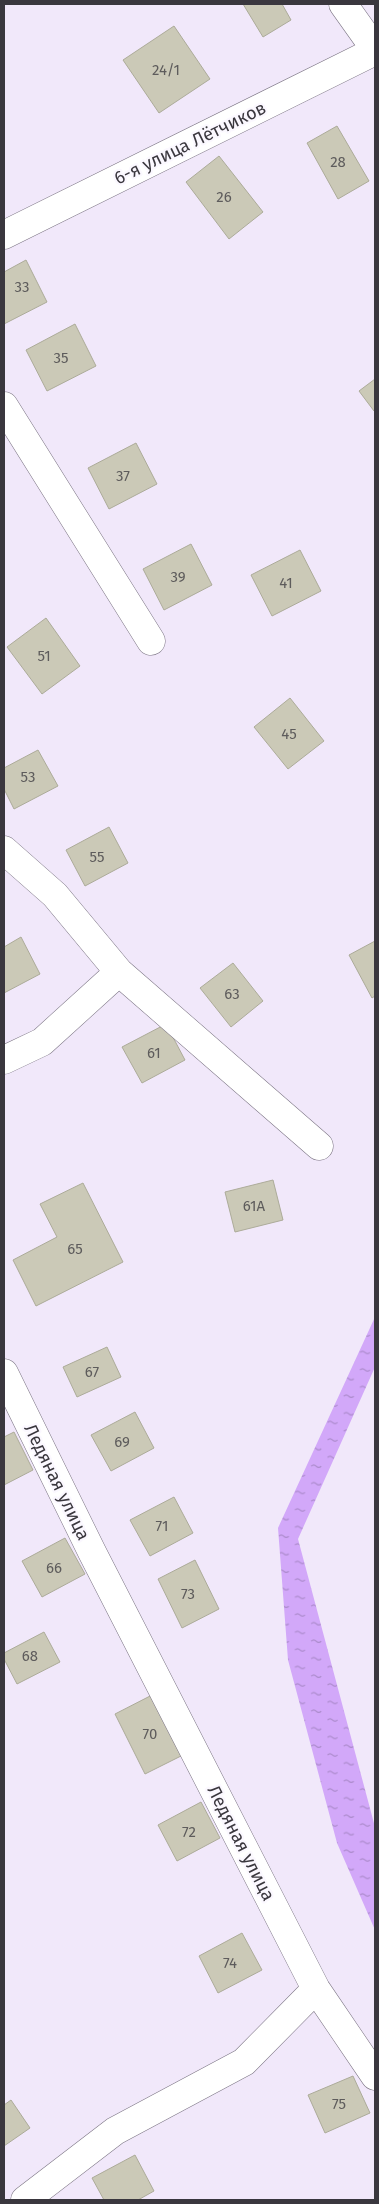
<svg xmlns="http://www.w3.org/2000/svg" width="379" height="2204" viewBox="0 0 379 2204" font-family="'Fira Sans',sans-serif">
<defs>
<pattern id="water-ripples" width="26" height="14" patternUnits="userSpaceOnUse" patternTransform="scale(1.25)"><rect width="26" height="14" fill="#d2a8f9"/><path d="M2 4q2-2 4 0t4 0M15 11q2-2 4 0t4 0" fill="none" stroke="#ab8acb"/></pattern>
</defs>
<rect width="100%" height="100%" fill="#f1e8fa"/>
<path fill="url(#water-ripples)" d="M 375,1317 L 375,1367 L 298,1539 L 375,1827 L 375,1930 L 337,1843 L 288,1660 L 278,1528 Z"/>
<path fill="#cbc9b7" stroke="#acab99" d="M 243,4 L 282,4 L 291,20 L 263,37 Z
M 174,26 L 210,79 L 159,113 L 123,60 Z
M 337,126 L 369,181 L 338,199 L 307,143 Z
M 219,156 L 263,212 L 229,239 L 186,182 Z
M 26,260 L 47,302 L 4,324 L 4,272 Z
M 75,324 L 96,366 L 47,391 L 26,350 Z
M 375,379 L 375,410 L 374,411 L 359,391 Z
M 136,443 L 157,484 L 109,509 L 88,468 Z
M 191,544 L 212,585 L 164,610 L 143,569 Z
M 300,550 L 321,591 L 272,616 L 251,575 Z
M 46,618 L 80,666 L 42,694 L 7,647 Z
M 290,698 L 324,741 L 288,769 L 254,727 Z
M 38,750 L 58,786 L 14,809 L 4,789 L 4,768 Z
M 109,827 L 128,863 L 85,886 L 66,850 Z
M 21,937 L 40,974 L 4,993 L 4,947 Z
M 375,941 L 375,996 L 372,998 L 349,955 Z
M 233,963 L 263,1001 L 231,1027 L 200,988 Z
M 166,1024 L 185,1060 L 142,1083 L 122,1047 Z
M 273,1180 L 283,1220 L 235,1232 L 225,1192 Z
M 83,1183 L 123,1262 L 36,1306 L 13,1260 L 57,1237 L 40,1204 Z
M 107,1347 L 121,1377 L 77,1397 L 63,1367 Z
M 135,1412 L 154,1448 L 111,1471 L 91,1435 Z
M 14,1432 L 33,1470 L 4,1485 L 4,1437 Z
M 174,1497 L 193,1533 L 150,1556 L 130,1520 Z
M 65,1538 L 85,1574 L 42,1597 L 22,1561 Z
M 195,1560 L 219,1609 L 182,1628 L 158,1579 Z
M 44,1632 L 60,1662 L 17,1684 L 4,1659 L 4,1653 Z
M 154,1694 L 185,1754 L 145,1774 L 115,1714 Z
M 201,1802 L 220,1838 L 177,1861 L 158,1825 Z
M 242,1933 L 262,1970 L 218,1993 L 199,1956 Z
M 353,2076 L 370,2113 L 325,2133 L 308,2095 Z
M 11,2100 L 30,2128 L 4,2146 L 4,2105 Z
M 135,2155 L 154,2191 L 138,2200 L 104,2200 L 92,2178 Z"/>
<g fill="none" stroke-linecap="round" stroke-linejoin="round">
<g stroke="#7c7584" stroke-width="29">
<path id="minor" d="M 343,4 L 375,49
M 4,235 L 375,51
M 4,406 L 151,641
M 4,850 L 55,895 L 119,972 L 319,1146
M 4,1060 L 42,1042 L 119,972
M 4,1373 L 92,1552 L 316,1989 L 375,2076
M 25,2200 L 115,2131 L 244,2062 L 316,1989"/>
</g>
<use href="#minor" stroke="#fff" stroke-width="28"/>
</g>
<g text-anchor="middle" stroke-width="4.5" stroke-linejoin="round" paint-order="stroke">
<g font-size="15" fill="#5e5c5c">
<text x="166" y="75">24/1</text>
<text x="338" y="167">28</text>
<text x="224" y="202">26</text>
<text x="22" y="292">33</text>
<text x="61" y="363">35</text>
<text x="123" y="481">37</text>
<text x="178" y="582">39</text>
<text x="286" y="588">41</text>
<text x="44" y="661">51</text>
<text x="289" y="739">45</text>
<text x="28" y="782">53</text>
<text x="97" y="862">55</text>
<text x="232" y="999">63</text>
<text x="154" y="1058">61</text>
<text x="254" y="1211">61А</text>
<text x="75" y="1254">65</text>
<text x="92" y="1377">67</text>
<text x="122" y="1447">69</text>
<text x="162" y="1531">71</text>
<text x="54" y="1573">66</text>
<text x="188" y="1599">73</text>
<text x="30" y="1661">68</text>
<text x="150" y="1739">70</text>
<text x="189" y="1837">72</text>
<text x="230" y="1968">74</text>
<text x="339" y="2109">75</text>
</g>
<g font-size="18" fill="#3a373e" stroke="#fbf8ff">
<text transform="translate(190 143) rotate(-26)" y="6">6-я улица Лётчиков</text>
<text transform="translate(57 1482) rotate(64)" y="6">Ледяная улица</text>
<text transform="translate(241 1843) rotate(63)" y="6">Ледяная улица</text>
</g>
</g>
<rect width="379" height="2204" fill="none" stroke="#3a373e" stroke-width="10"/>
</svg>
